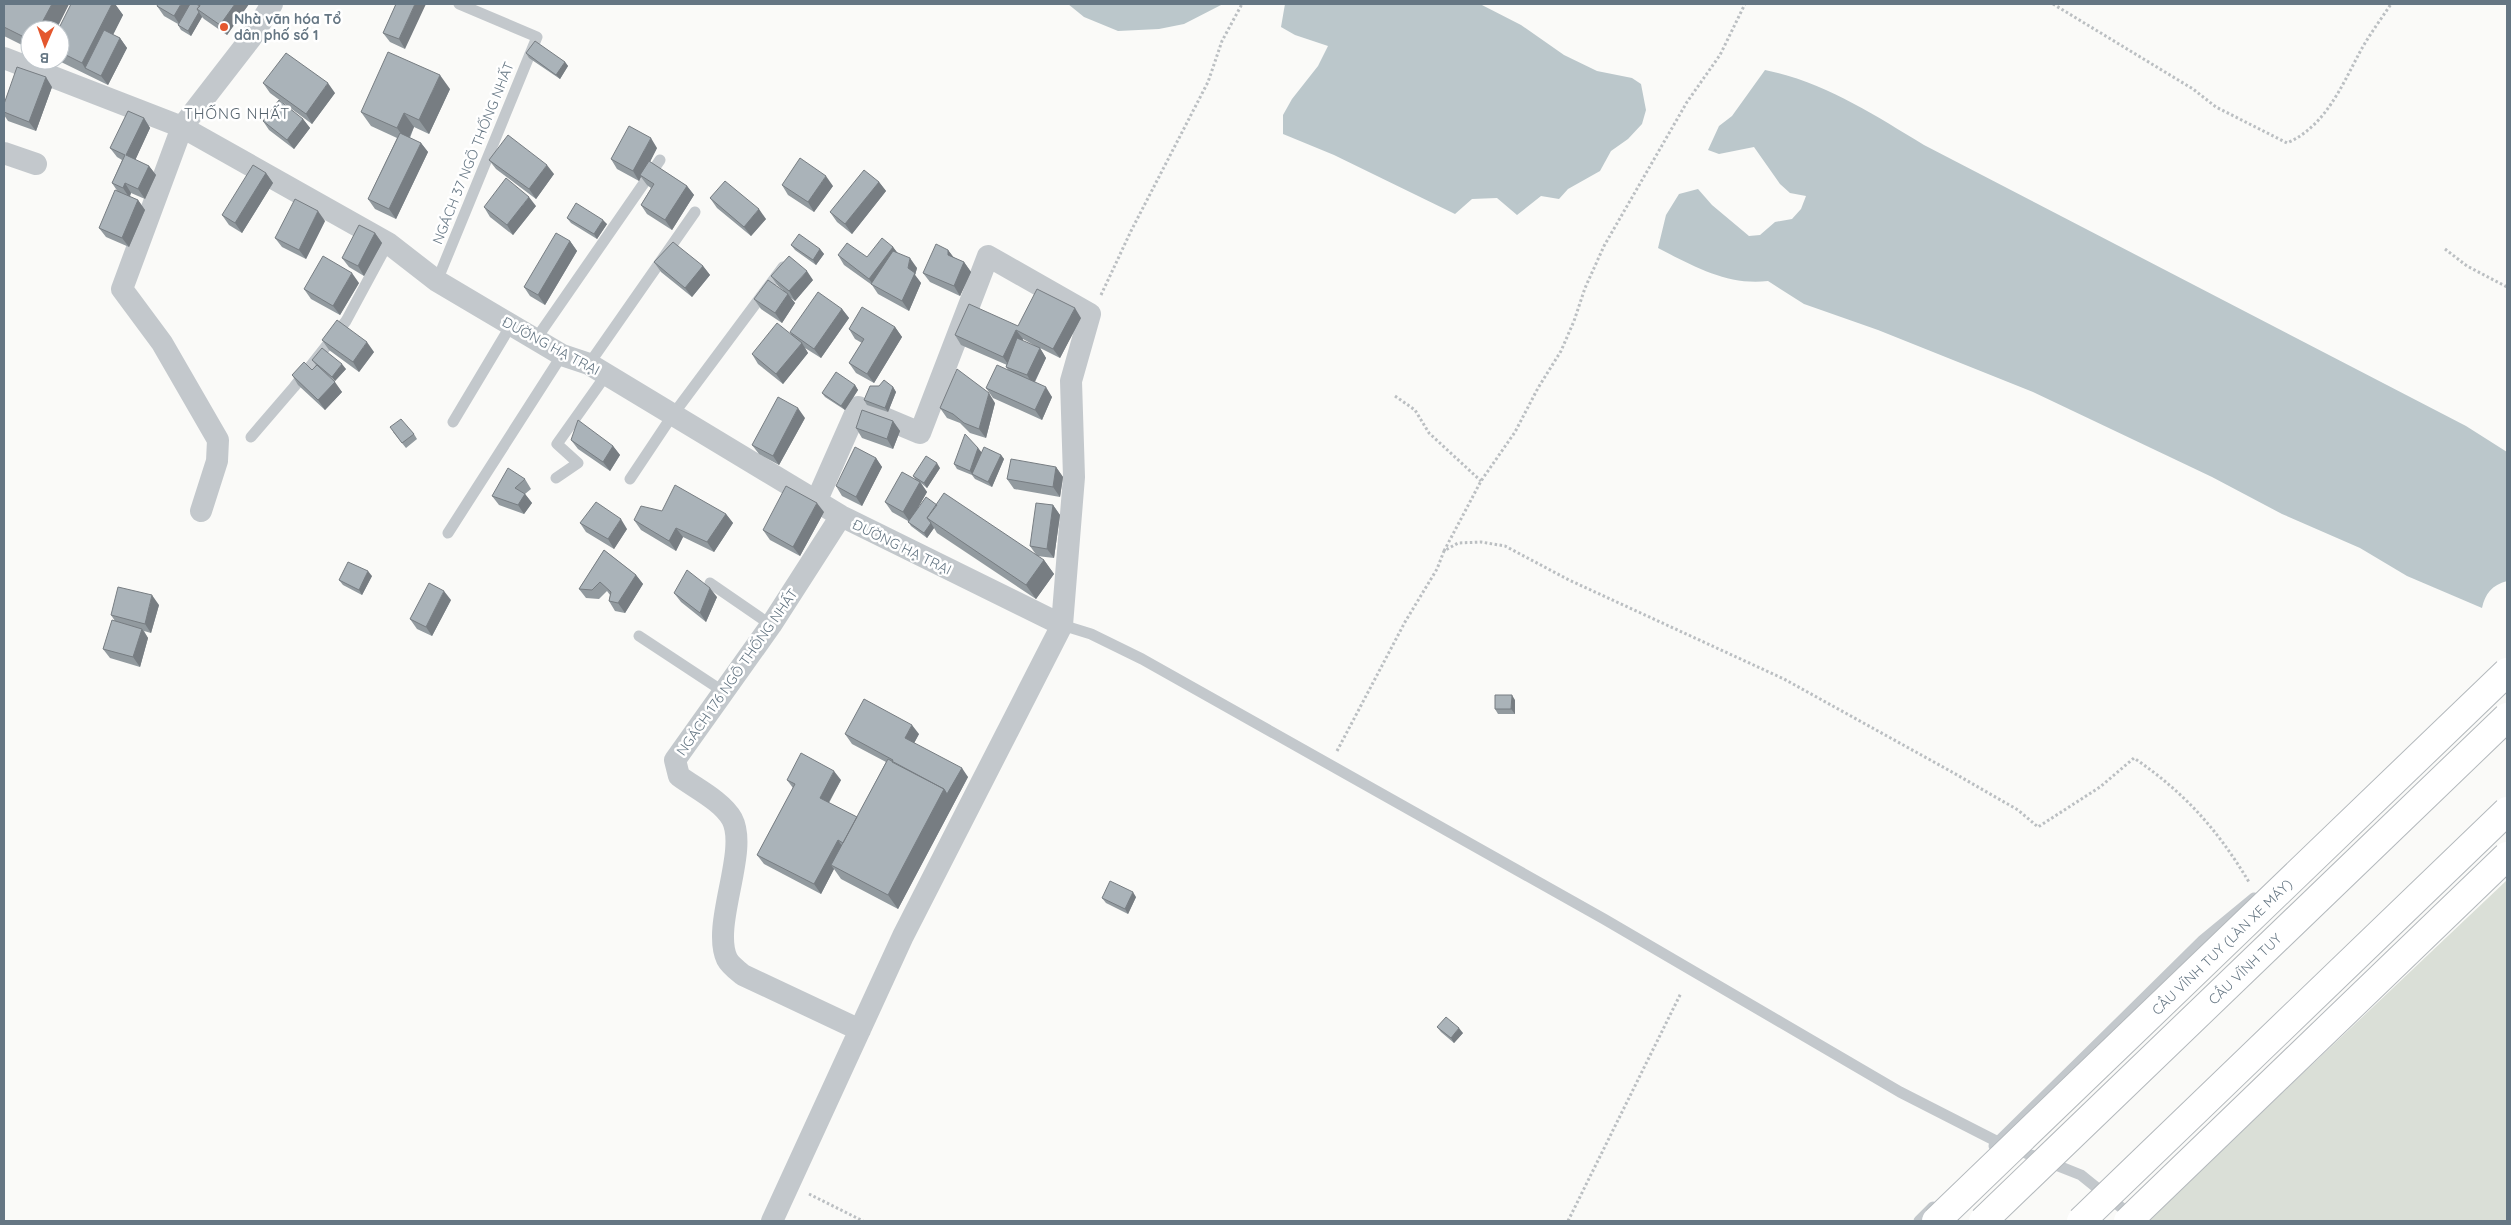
<svg xmlns="http://www.w3.org/2000/svg" width="2511" height="1225" viewBox="0 0 2511 1225" font-family="Quicksand,sans-serif">
<rect width="100%" height="100%" fill="#fafaf8"/>
<path fill="#dadfd7" d="M 2507,880 L 2507,1221 L 2147,1221 Z"/>
<path fill="#bbc7cb" d="M 1068,4 L 1223,4 L 1184,24 L 1159,29 L 1118,31 L 1084,17 Z
M 1285,4 L 1480,4 L 1521,25 L 1564,55 L 1597,71 L 1632,78 L 1641,84 L 1646,110 L 1642,124 L 1628,139 L 1611,151 L 1600,171 L 1568,189 L 1559,199 L 1541,196 L 1517,215 L 1497,198 L 1472,199 L 1455,214 L 1334,155 L 1283,134 L 1283,115 L 1292,99 L 1318,66 L 1328,46 L 1295,35 L 1281,27 Z
M 1765,70 C 1824,82 1873,114 1924,145 L 2466,426 L 2507,452 L 2507,581 C 2492,585 2485,594 2482,608 L 2407,576 L 2360,548 L 2282,514 L 2212,477 L 2033,392 L 1878,330 L 1804,304 L 1768,281 C 1728,286 1693,266 1658,248 L 1666,215 L 1679,194 L 1698,189 L 1712,205 L 1749,236 L 1760,235 L 1775,222 L 1792,219 L 1801,209 L 1806,196 L 1790,193 L 1780,184 L 1754,147 L 1719,154 L 1708,150 L 1719,126 L 1732,116 Z"/>
<g fill="none" stroke-linecap="round" stroke-linejoin="round">
<path stroke="#bbbfc2" stroke-width="3" stroke-dasharray="2.5 2.5" stroke-linecap="butt" d="M 2053,4 L 2193,89 L 2216,107 L 2287,143 C 2326,126 2342,85 2361,50 C 2370,34 2381,19 2391,4
M 2445,249 L 2467,266 L 2507,287
M 1101,295 L 1131,231 L 1208,82 L 1222,41 L 1242,4
M 1395,396 L 1415,410 L 1429,433 L 1481,481
M 1444,551 L 1481,481 L 1515,432 L 1538,388 L 1561,351 L 1574,321 L 1585,288 L 1604,246 L 1687,102 L 1720,55 L 1745,4
M 1337,751 L 1405,622 L 1437,569 L 1444,551 L 1458,543 L 1481,542 L 1505,546 L 1569,580 L 1784,679 L 1952,772 L 2018,810 L 2038,827 L 2100,787 L 2134,758 C 2185,793 2217,829 2249,882
M 809,1194 L 863,1221
M 1568,1221 L 1681,993"/>
<path stroke="#c3c8cc" stroke-width="11" d="M 437,281 L 537,37 L 459,4
M 536,339 L 660,160
M 589,364 L 695,212
M 453,422 L 511,325
M 251,437 L 294,387 L 346,321 L 388,243
M 556,478 L 578,463 L 557,444 L 606,375
M 630,479 L 672,416 L 783,267
M 448,533 L 562,355
M 710,583 L 771,625
M 1062,625 L 1091,634 L 1142,659 L 1604,919 L 1900,1092 L 1998,1142 L 2081,1175 L 2133,1217
M 639,636 L 724,692
M 1994,1146 L 2203,940 L 2254,898
M 1919,1221 L 1933,1207"/>
<path stroke="#c3c8cc" stroke-width="22" d="M 272,4 L 251,38 L 182,127 L 388,243 L 437,281 L 562,355 L 589,364 L 841,516 L 1062,625
M 4,58 L 182,127 L 122,289 L 162,343 L 218,440 L 217,461 L 201,511
M 4,153 L 36,164
M 841,516 L 771,625 L 675,760 L 679,776 C 695,788 722,801 732,819 C 749,851 711,925 727,959 C 730,965 738,971 743,975 L 860,1030
M 772,1221 L 903,936 L 1062,625 L 1074,477 L 1071,381 L 1090,314 L 988,256 L 920,433 L 858,407 L 816,502"/>
<g stroke="#b4b9bd" stroke-width="30" stroke-linecap="butt">
<path id="highway-bridge" d="M 1936,1221 L 2507,672
M 1983,1221 L 2507,717
M 2081,1221 L 2507,811
M 2128,1221 L 2507,856"/>
</g>
<use href="#highway-bridge" stroke="#fff" stroke-width="28"/>
</g>
<path fill="#929a9f" fill-rule="evenodd" d="M 4,4 L 69,4 L 56,30 L 30,30 L 30,49 L 4,36 Z
M 71,4 L 115,4 L 123,15 L 113,35 L 120,38 L 127,48 L 108,85 L 59,61 L 59,60 L 60,60 L 60,30 Z
M 249,4 L 227,35 L 204,19 L 202,17 L 191,36 L 181,30 L 178,25 L 178,24 L 164,16 L 157,6 L 200,6 Z
M 396,4 L 405,49 L 390,42 L 383,33 Z
M 526,53 L 565,62 L 568,66 L 560,79 L 529,58 Z
M 263,83 L 335,93 L 312,124 L 270,93 Z
M 52,87 L 36,131 L 8,121 L 4,115 L 4,104 Z
M 450,89 L 429,134 L 414,127 L 410,138 L 421,143 L 428,152 L 396,219 L 375,209 L 368,199 L 397,138 L 371,126 L 361,112 Z
M 144,118 L 150,128 L 135,160 L 149,166 L 156,175 L 145,199 L 131,193 L 130,197 L 138,200 L 145,210 L 129,247 L 106,237 L 99,228 L 118,192 L 112,183 L 122,160 L 117,157 L 110,148 Z
M 303,119 L 310,128 L 294,149 L 269,130 L 263,121 Z
M 657,148 L 650,162 L 687,186 L 694,195 L 672,230 L 647,214 L 641,205 L 651,188 L 647,185 L 641,177 L 639,181 L 617,169 L 611,159 Z
M 489,160 L 554,174 L 536,199 L 496,169 Z
M 266,173 L 273,183 L 242,233 L 229,225 L 222,215 Z
M 879,182 L 886,191 L 852,234 L 837,222 L 830,212 Z
M 782,185 L 833,186 L 814,212 L 788,195 Z
M 710,198 L 766,219 L 751,236 L 717,208 Z
M 536,206 L 513,235 L 490,217 L 484,207 Z
M 567,218 L 607,224 L 597,239 L 571,223 Z
M 325,221 L 306,259 L 282,247 L 275,238 Z
M 375,233 L 382,243 L 364,276 L 349,267 L 342,258 Z
M 570,241 L 577,251 L 545,305 L 530,296 L 524,287 Z
M 791,245 L 820,249 L 824,254 L 816,265 L 795,250 Z
M 893,247 L 897,253 L 917,268 L 915,275 L 921,283 L 909,311 L 878,294 L 872,285 L 844,265 L 838,255 L 867,257 Z
M 948,250 L 953,257 L 964,262 L 971,272 L 960,296 L 930,282 L 923,273 Z
M 654,262 L 703,266 L 710,275 L 692,297 L 661,272 Z
M 771,276 L 813,280 L 795,301 L 790,297 L 795,303 L 782,323 L 761,309 L 754,299 L 783,290 L 778,286 Z
M 359,283 L 340,315 L 311,299 L 304,289 Z
M 842,309 L 849,318 L 821,358 L 805,348 L 808,353 L 783,384 L 758,364 L 752,354 L 792,335 L 790,332 Z
M 1081,318 L 1060,358 L 1040,348 L 1046,358 L 1035,382 L 1052,397 L 1042,420 L 993,398 L 986,388 L 1009,371 L 1006,367 L 1007,365 L 961,345 L 955,335 ZM 1023,339 L 1039,348 L 1022,341 Z
M 895,327 L 902,337 L 874,383 L 856,373 L 849,363 L 862,343 L 855,339 L 849,329 Z
M 322,340 L 374,352 L 359,372 L 329,350 Z
M 312,360 L 346,369 L 335,381 L 328,375 L 342,392 L 325,410 L 298,385 L 292,375 L 312,370 L 316,365 Z
M 855,385 L 858,390 L 845,410 L 825,397 L 822,393 Z
M 893,387 L 896,392 L 888,412 L 867,405 L 864,400 Z
M 995,403 L 986,438 L 970,433 L 960,423 L 947,418 L 940,408 Z
M 805,418 L 779,465 L 759,454 L 752,445 Z
M 893,421 L 900,431 L 893,449 L 862,438 L 856,428 Z
M 393,432 L 414,434 L 417,439 L 406,448 Z
M 571,440 L 613,446 L 620,455 L 610,471 L 578,449 Z
M 978,448 L 982,453 L 1001,455 L 1004,459 L 992,487 L 975,479 L 972,475 L 957,469 L 954,464 Z
M 876,458 L 882,467 L 862,506 L 842,496 L 836,486 Z
M 1056,467 L 1063,477 L 1060,497 L 1014,489 L 1007,479 Z
M 940,468 L 927,488 L 921,483 L 927,492 L 917,509 L 937,505 L 1037,556 L 1030,546 L 1053,505 L 1060,515 L 1054,558 L 1037,556 L 1044,560 L 1054,574 L 1036,599 L 937,533 L 934,528 L 927,538 L 911,526 L 908,521 L 892,512 L 885,502 L 916,480 L 913,476 Z
M 525,479 L 531,489 L 525,494 L 532,503 L 524,514 L 499,505 L 492,496 Z
M 662,511 L 726,514 L 733,523 L 714,552 L 683,537 L 676,551 L 641,530 L 634,520 Z
M 824,512 L 800,556 L 770,540 L 763,530 Z
M 580,523 L 627,529 L 614,549 L 586,532 Z
M 604,550 L 636,575 L 643,584 L 625,613 L 615,611 L 609,601 L 610,595 L 607,591 L 599,599 L 586,598 L 579,589 Z
M 372,576 L 362,595 L 343,585 L 339,580 Z
M 674,593 L 717,597 L 706,622 L 681,602 Z
M 451,600 L 432,636 L 417,629 L 410,619 Z
M 159,605 L 151,633 L 144,631 L 148,638 L 140,667 L 110,658 L 103,649 L 115,621 L 111,615 Z
M 1515,700 L 1515,714 L 1498,714 L 1495,709 Z
M 845,734 L 919,734 L 914,743 L 968,777 L 898,909 L 841,879 L 834,869 L 821,894 L 764,864 L 757,855 L 793,788 L 787,780 L 841,780 L 829,803 L 857,817 L 886,762 L 852,744 Z
M 1136,897 L 1128,914 L 1106,903 L 1102,898 Z
M 1437,1027 L 1463,1033 L 1454,1043 L 1441,1032 Z"/>
<path fill="#777d82" d="M 52,4 L 69,4 L 56,30 L 38,30 Z
M 112,4 L 115,4 L 123,15 L 94,72 L 85,68 L 82,63 Z
M 181,4 L 193,4 L 180,25 L 174,16 Z
M 235,4 L 249,4 L 227,35 L 220,25 Z
M 415,4 L 426,4 L 405,49 L 399,39 Z
M 199,12 L 202,17 L 191,36 L 188,31 Z
M 120,38 L 127,48 L 108,85 L 101,76 Z
M 565,62 L 568,66 L 560,79 L 556,75 Z
M 440,75 L 450,89 L 429,134 L 419,120 Z
M 46,77 L 52,87 L 36,131 L 29,122 Z
M 328,83 L 335,93 L 312,124 L 306,114 Z
M 404,113 L 414,127 L 407,142 L 397,128 Z
M 144,118 L 150,128 L 133,165 L 126,155 Z
M 303,119 L 310,128 L 294,149 L 287,140 Z
M 651,138 L 657,148 L 642,177 L 640,175 L 641,177 L 639,181 L 633,171 Z
M 421,143 L 428,152 L 396,219 L 389,209 Z
M 547,165 L 554,174 L 536,199 L 529,189 Z
M 149,166 L 156,175 L 145,199 L 138,189 Z
M 266,173 L 273,183 L 242,233 L 235,223 Z
M 826,176 L 833,186 L 814,212 L 808,202 Z
M 879,182 L 886,191 L 852,234 L 845,224 Z
M 125,183 L 131,193 L 129,197 L 123,188 Z
M 687,186 L 694,195 L 672,230 L 665,220 Z
M 529,197 L 536,206 L 513,235 L 507,225 Z
M 138,200 L 145,210 L 129,247 L 122,238 Z
M 759,209 L 766,219 L 751,236 L 744,227 Z
M 318,211 L 325,221 L 306,259 L 299,250 Z
M 603,220 L 607,224 L 597,239 L 594,234 Z
M 375,233 L 382,243 L 364,276 L 358,266 Z
M 570,241 L 577,251 L 545,305 L 538,295 Z
M 893,247 L 900,256 L 874,286 L 869,279 Z
M 820,249 L 824,254 L 816,265 L 813,260 Z
M 948,250 L 955,259 L 948,255 Z
M 910,258 L 917,268 L 915,275 L 921,283 L 909,311 L 902,301 Z
M 964,262 L 971,272 L 960,296 L 954,286 Z
M 703,266 L 710,275 L 692,297 L 685,288 Z
M 807,271 L 813,280 L 795,301 L 789,291 Z
M 352,273 L 359,283 L 340,315 L 333,306 Z
M 788,294 L 795,303 L 782,323 L 775,313 Z
M 1075,308 L 1081,318 L 1060,358 L 1053,349 Z
M 842,309 L 849,318 L 821,358 L 814,349 Z
M 895,327 L 902,337 L 874,383 L 867,374 Z
M 1016,330 L 1023,339 L 1010,367 L 1003,357 Z
M 367,342 L 374,352 L 359,372 L 353,362 Z
M 802,343 L 808,353 L 783,384 L 776,374 Z
M 1040,348 L 1046,358 L 1033,385 L 1027,375 Z
M 342,364 L 346,369 L 335,381 L 332,377 Z
M 335,382 L 342,392 L 325,410 L 318,400 Z
M 855,385 L 858,390 L 845,410 L 841,406 Z
M 893,387 L 896,392 L 888,412 L 885,408 Z
M 1046,387 L 1052,397 L 1042,420 L 1035,410 Z
M 989,393 L 995,403 L 986,438 L 979,429 Z
M 798,408 L 805,418 L 779,465 L 773,456 Z
M 893,421 L 900,431 L 893,449 L 887,439 Z
M 613,446 L 620,455 L 610,471 L 603,462 Z
M 978,448 L 982,453 L 973,475 L 970,471 Z
M 1001,455 L 1004,459 L 992,487 L 988,482 Z
M 876,458 L 882,467 L 862,506 L 856,497 Z
M 937,463 L 940,468 L 927,488 L 924,483 Z
M 1056,467 L 1063,477 L 1060,497 L 1053,487 Z
M 920,482 L 927,492 L 910,522 L 903,512 Z
M 525,494 L 532,503 L 524,514 L 518,505 Z
M 817,503 L 824,512 L 800,556 L 793,547 Z
M 1053,505 L 1060,515 L 1054,558 L 1047,549 Z
M 726,514 L 733,523 L 714,552 L 707,542 Z
M 621,519 L 627,529 L 614,549 L 608,539 Z
M 931,523 L 934,528 L 927,538 L 924,533 Z
M 676,528 L 683,537 L 676,551 L 669,541 Z
M 1044,560 L 1054,574 L 1036,599 L 1026,585 Z
M 368,571 L 372,576 L 362,595 L 359,590 Z
M 636,575 L 643,584 L 625,613 L 618,603 Z
M 710,588 L 717,597 L 706,622 L 700,613 Z
M 444,591 L 451,600 L 432,636 L 426,627 Z
M 152,595 L 159,605 L 151,633 L 145,624 Z
M 142,629 L 148,638 L 140,667 L 133,657 Z
M 1512,695 L 1515,700 L 1515,714 L 1511,709 Z
M 912,725 L 919,734 L 912,747 L 905,738 Z
M 962,768 L 968,777 L 898,909 L 888,895 L 944,789 Z
M 834,771 L 841,780 L 826,807 L 820,798 Z
M 838,840 L 844,849 L 831,865 L 834,869 L 821,894 L 814,884 Z
M 1133,892 L 1136,897 L 1128,914 L 1125,909 Z
M 1459,1028 L 1463,1033 L 1454,1043 L 1451,1038 Z"/>
<path fill="#aab3b9" stroke="#777d82" d="M 4,4 L 52,4 L 38,30 L 30,30 L 30,40 L 4,27 Z
M 71,4 L 112,4 L 82,63 L 60,52 L 60,30 L 58,30 Z
M 158,4 L 181,4 L 174,16 L 157,6 Z
M 190,4 L 196,4 L 200,6 L 197,9 L 199,12 L 188,31 L 178,25 Z
M 201,4 L 235,4 L 220,25 L 197,9 Z
M 396,4 L 415,4 L 399,39 L 383,33 Z
M 104,30 L 120,38 L 101,76 L 85,68 Z
M 535,41 L 565,62 L 556,75 L 526,53 Z
M 388,52 L 440,75 L 419,120 L 404,113 L 397,128 L 361,112 Z
M 286,53 L 328,83 L 306,114 L 263,83 Z
M 17,67 L 46,77 L 29,122 L 4,112 L 4,104 Z
M 279,100 L 303,119 L 287,140 L 263,121 Z
M 128,111 L 144,118 L 126,155 L 149,166 L 138,189 L 125,183 L 123,188 L 112,183 L 125,155 L 110,148 Z
M 629,126 L 651,138 L 633,171 L 611,159 Z
M 400,133 L 421,143 L 389,209 L 368,199 Z
M 508,135 L 547,165 L 529,189 L 489,160 Z
M 800,158 L 826,176 L 808,202 L 782,185 Z
M 649,161 L 687,186 L 665,220 L 641,205 L 654,184 L 640,175 Z
M 253,165 L 266,173 L 235,223 L 222,215 Z
M 864,170 L 879,182 L 845,224 L 830,212 Z
M 506,178 L 529,197 L 507,225 L 484,207 Z
M 725,181 L 759,209 L 744,227 L 710,198 Z
M 115,190 L 138,200 L 122,238 L 99,228 Z
M 295,199 L 318,211 L 299,250 L 275,238 Z
M 576,203 L 603,220 L 594,234 L 567,218 Z
M 359,225 L 375,233 L 358,266 L 342,258 Z
M 556,233 L 570,241 L 538,295 L 524,287 Z
M 799,234 L 820,249 L 813,260 L 791,245 Z
M 882,238 L 893,247 L 869,279 L 838,255 L 847,243 L 867,257 Z
M 673,242 L 703,266 L 685,288 L 654,262 Z
M 936,244 L 948,250 L 948,255 L 964,262 L 954,286 L 923,273 Z
M 893,251 L 910,258 L 908,268 L 915,273 L 902,301 L 871,284 Z
M 323,256 L 352,273 L 333,306 L 304,289 Z
M 789,256 L 807,271 L 789,291 L 771,276 Z
M 768,280 L 788,294 L 775,313 L 754,299 Z
M 1037,289 L 1075,308 L 1053,349 L 1016,330 L 1003,357 L 955,335 L 969,304 L 1018,326 Z
M 818,292 L 842,309 L 814,349 L 790,332 Z
M 862,307 L 895,327 L 867,374 L 849,363 L 864,339 L 849,329 Z
M 337,320 L 367,342 L 353,362 L 322,340 Z
M 777,323 L 802,343 L 776,374 L 752,354 Z
M 1017,338 L 1040,348 L 1027,375 L 1006,367 Z
M 322,348 L 342,364 L 332,377 L 312,360 Z
M 304,362 L 312,370 L 317,365 L 335,382 L 318,400 L 292,375 Z
M 997,365 L 1046,387 L 1035,410 L 986,388 Z
M 957,369 L 989,393 L 979,429 L 964,423 L 953,414 L 940,408 Z
M 836,372 L 855,385 L 841,406 L 822,393 Z
M 884,380 L 893,387 L 885,408 L 864,400 L 870,386 L 879,386 Z
M 778,397 L 798,408 L 773,456 L 752,445 Z
M 862,410 L 893,421 L 887,439 L 856,428 Z
M 401,419 L 414,434 L 402,443 L 390,427 Z
M 578,420 L 613,446 L 603,462 L 571,440 Z
M 965,434 L 978,448 L 970,471 L 954,464 Z
M 855,447 L 876,458 L 856,497 L 836,486 Z
M 984,447 L 1001,455 L 988,482 L 972,474 Z
M 926,456 L 937,463 L 924,483 L 913,476 Z
M 1011,459 L 1056,467 L 1053,487 L 1007,479 Z
M 508,468 L 525,479 L 515,488 L 525,494 L 518,505 L 492,496 Z
M 902,472 L 920,482 L 903,512 L 885,502 Z
M 675,485 L 726,514 L 707,542 L 676,528 L 669,541 L 634,520 L 641,506 L 662,511 Z
M 786,486 L 817,503 L 793,547 L 763,530 Z
M 944,493 L 1044,560 L 1026,585 L 927,518 Z
M 926,497 L 937,505 L 927,518 L 931,523 L 924,533 L 908,522 Z
M 596,502 L 621,519 L 608,539 L 580,523 Z
M 1036,503 L 1053,505 L 1047,549 L 1030,546 Z
M 604,550 L 636,575 L 618,603 L 609,601 L 611,592 L 600,582 L 592,590 L 579,589 Z
M 348,562 L 368,571 L 359,590 L 339,580 Z
M 687,570 L 710,588 L 700,613 L 674,593 Z
M 429,583 L 444,591 L 426,627 L 410,619 Z
M 118,587 L 152,595 L 145,624 L 111,615 Z
M 112,620 L 142,629 L 133,657 L 103,649 Z
M 1495,695 L 1512,695 L 1511,709 L 1495,709 Z
M 864,699 L 912,725 L 905,738 L 962,768 L 947,794 L 944,789 L 892,762 L 893,760 L 845,734 Z
M 801,753 L 834,771 L 820,798 L 857,817 L 843,843 L 838,840 L 814,884 L 757,855 L 795,784 L 787,780 Z
M 888,759 L 944,789 L 888,895 L 831,865 Z
M 1110,881 L 1133,892 L 1125,909 L 1102,898 Z
M 1446,1017 L 1459,1028 L 1451,1038 L 1437,1027 Z"/>
<circle fill="#e4572e" stroke="#fff" stroke-width="2" cx="224" cy="27" r="5"/>
<g text-anchor="middle" stroke-width="5" stroke-linejoin="round" paint-order="stroke">
<g font-size="14" font-weight="bold" fill="#657683" stroke="#fff" text-anchor="start">
<text x="234" y="24">Nhà văn hóa Tổ<tspan x="234" dy="16">dân phố số 1</tspan></text>
</g>
<g font-size="14" fill="#657683" stroke="#fff">
<text transform="translate(473 153) rotate(-68)" y="5">NGÁCH 37 NGÕ THỐNG NHẤT</text>
<text transform="translate(551 346) rotate(28)" y="5">ĐƯỜNG HẠ TRẠI</text>
<text transform="translate(902 547) rotate(26)" y="5">ĐƯỜNG HẠ TRẠI</text>
<text transform="translate(737 672) rotate(-55)" y="5">NGÁCH 176 NGÕ THỐNG NHẤT</text>
<text transform="translate(2222 947) rotate(-44)" y="5">CẦU VĨNH TUY (LÀN XE MÁY)</text>
<text transform="translate(2245 969) rotate(-44)" y="5">CẦU VĨNH TUY</text>
</g>
<g font-size="15" letter-spacing="1" fill="#57646e" stroke="#fff">
<text x="237" y="119">THỐNG NHẤT</text>
</g>
</g>
<rect width="2511" height="1225" fill="none" stroke="#657683" stroke-width="10"/>
<g transform="translate(45 45) rotate(182)"><circle r="24" fill="#ffffff" stroke="#c1c8cd"/>
<path d="M0-4L9 19L0 12L-9 19Z" fill="#e4572e"/>
<text y="-8" font-size="14" font-weight="bold" text-anchor="middle" fill="#657683">B</text>
</g>
</svg>
